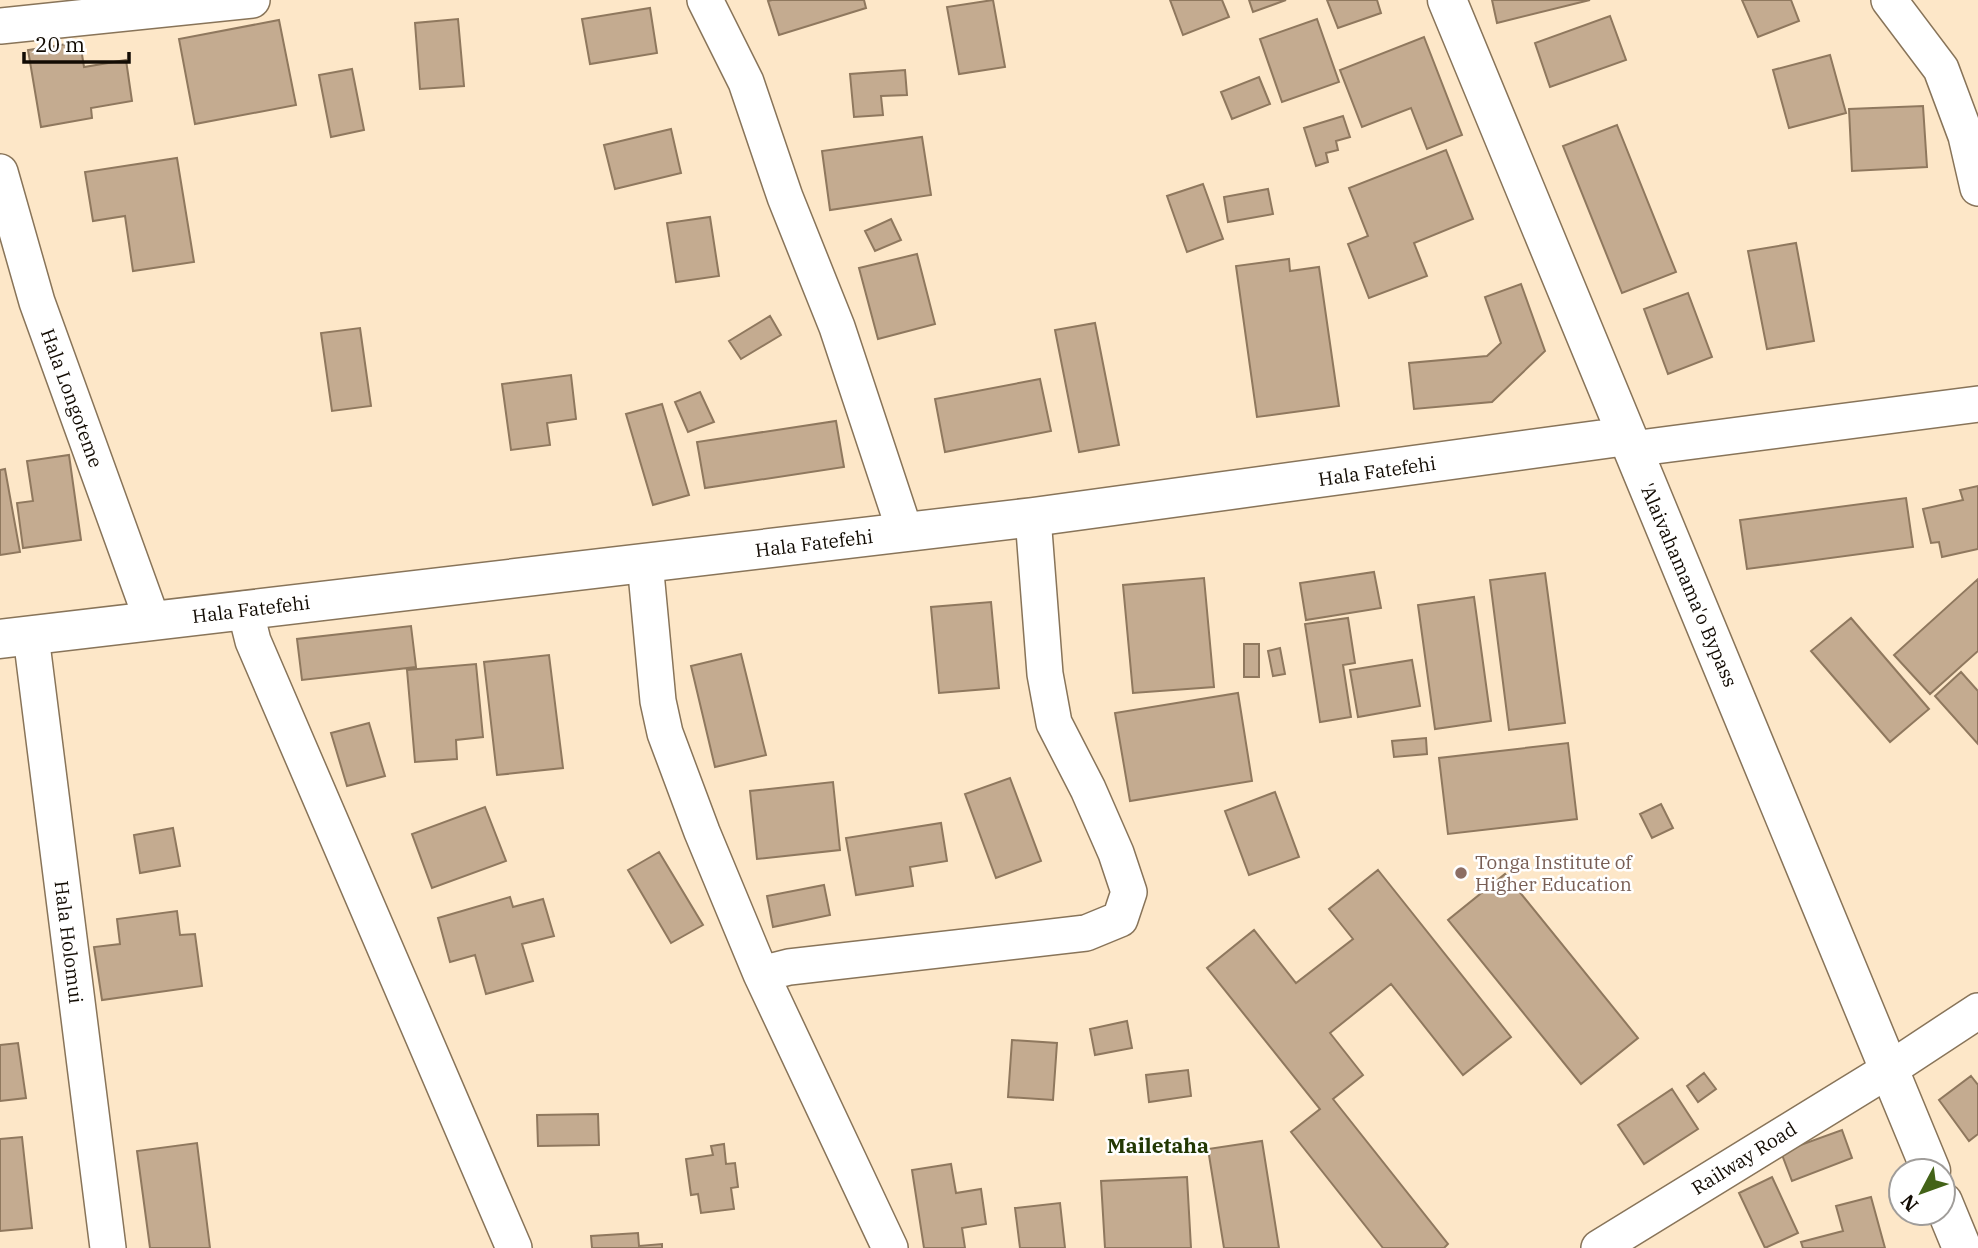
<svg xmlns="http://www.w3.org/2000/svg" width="1978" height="1248" viewBox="0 0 1978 1248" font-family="'IBM Plex Serif',serif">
<rect width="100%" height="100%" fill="#fde7c8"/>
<path fill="#c4ab90" stroke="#8f785e" stroke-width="2" d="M 772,0 L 864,0 L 866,8 L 779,35 L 768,1 Z
M 993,0 L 1005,67 L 959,74 L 947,7 Z
M 1170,0 L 1222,0 L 1229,17 L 1183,35 Z
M 1249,0 L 1286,0 L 1253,12 Z
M 1327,0 L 1377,0 L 1381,13 L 1338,28 Z
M 1492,0 L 1590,0 L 1497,23 Z
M 1742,0 L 1791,0 L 1799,21 L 1758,37 Z
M 650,8 L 657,53 L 590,64 L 582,19 Z
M 1610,16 L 1626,60 L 1550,87 L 1535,43 Z
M 458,19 L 464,86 L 420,89 L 415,23 Z
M 1317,19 L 1339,82 L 1282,102 L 1260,39 Z
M 279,20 L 296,105 L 195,124 L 179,39 Z
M 1424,37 L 1462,135 L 1427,149 L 1411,108 L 1362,127 L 1340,70 Z
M 80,42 L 84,67 L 126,60 L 132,101 L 91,108 L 92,118 L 41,127 L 28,50 Z
M 1830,55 L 1846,113 L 1789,128 L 1773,70 Z
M 352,69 L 364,130 L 331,137 L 319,75 Z
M 905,70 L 907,95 L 881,96 L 883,115 L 854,117 L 850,74 Z
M 1259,77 L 1270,104 L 1232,119 L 1221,92 Z
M 1923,106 L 1927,167 L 1852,171 L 1849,109 Z
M 1343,116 L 1350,137 L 1336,141 L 1338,150 L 1326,153 L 1328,162 L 1316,166 L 1304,128 Z
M 1617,125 L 1676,272 L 1622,293 L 1563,146 Z
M 671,129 L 681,173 L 615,189 L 604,145 Z
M 922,137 L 931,195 L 830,210 L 822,151 Z
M 1446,150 L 1473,219 L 1414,243 L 1427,276 L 1369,298 L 1348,244 L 1368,236 L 1349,188 Z
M 177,158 L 194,262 L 133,271 L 125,216 L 93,221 L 85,172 Z
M 1203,184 L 1223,239 L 1187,252 L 1167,196 Z
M 1268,189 L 1273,214 L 1228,222 L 1224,197 Z
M 710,217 L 719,276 L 676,282 L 667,223 Z
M 891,219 L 901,240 L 875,251 L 865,231 Z
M 1796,243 L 1814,341 L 1767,349 L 1748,251 Z
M 917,254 L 935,324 L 878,339 L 859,268 Z
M 1289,259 L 1290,271 L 1319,267 L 1339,406 L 1257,417 L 1236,266 Z
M 1521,284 L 1545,351 L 1492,402 L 1414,409 L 1409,363 L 1487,356 L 1501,343 L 1485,297 Z
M 1688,293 L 1712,357 L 1668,374 L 1644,309 Z
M 770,316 L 781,335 L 741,359 L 729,341 Z
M 1095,323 L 1119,445 L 1079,452 L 1055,330 Z
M 360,328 L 371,406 L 332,411 L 321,333 Z
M 571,375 L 576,419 L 547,423 L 550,445 L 511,450 L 502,384 Z
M 1040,379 L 1051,431 L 945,452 L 935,399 Z
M 700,392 L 714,422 L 688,432 L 675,402 Z
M 662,404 L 689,495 L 653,505 L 626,414 Z
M 836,421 L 844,467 L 705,488 L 697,442 Z
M 69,455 L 81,540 L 23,548 L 17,503 L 33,501 L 27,461 Z
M 5,469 L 20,552 L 0,555 L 0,470 Z
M 1978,486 L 1978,549 L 1942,557 L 1939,542 L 1931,543 L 1923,509 L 1963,500 L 1960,490 Z
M 1906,498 L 1913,547 L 1747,569 L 1740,520 Z
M 1374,572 L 1381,608 L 1306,620 L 1300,583 Z
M 1545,573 L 1565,723 L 1509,730 L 1490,580 Z
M 1204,578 L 1214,687 L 1133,693 L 1123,585 Z
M 1978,579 L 1978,651 L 1930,694 L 1894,655 Z
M 1474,597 L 1491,721 L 1435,729 L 1418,605 Z
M 991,602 L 999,688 L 939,693 L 931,607 Z
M 1348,618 L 1355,663 L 1343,665 L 1351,717 L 1320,722 L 1305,624 Z
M 1851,618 L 1929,709 L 1890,742 L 1811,651 Z
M 411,626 L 416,667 L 302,680 L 297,639 Z
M 1244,644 L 1259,644 L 1259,677 L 1244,677 Z
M 1280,648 L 1285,674 L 1273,676 L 1268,651 Z
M 741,654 L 766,755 L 715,767 L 691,666 Z
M 549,655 L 563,768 L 497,775 L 484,662 Z
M 1412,660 L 1420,706 L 1358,717 L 1350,670 Z
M 476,664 L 483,737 L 456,740 L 457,759 L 415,762 L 407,670 Z
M 1961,672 L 1978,691 L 1978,744 L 1935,696 Z
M 1238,693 L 1252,781 L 1130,801 L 1115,713 Z
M 369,723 L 385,776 L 347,786 L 331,733 Z
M 1426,738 L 1427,754 L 1394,757 L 1392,741 Z
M 1568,743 L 1577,819 L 1448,834 L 1439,758 Z
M 1010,778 L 1041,861 L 996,878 L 965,794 Z
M 833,782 L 840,850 L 757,859 L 750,791 Z
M 1275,792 L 1299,857 L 1249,875 L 1225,811 Z
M 1661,804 L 1673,828 L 1652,838 L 1640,814 Z
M 485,807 L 506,861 L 432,888 L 412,834 Z
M 941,823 L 947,861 L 910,867 L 913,886 L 856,895 L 846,838 Z
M 173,828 L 180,866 L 140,873 L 134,835 Z
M 659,852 L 703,925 L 671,943 L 628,870 Z
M 1378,870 L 1511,1037 L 1463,1075 L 1391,984 L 1330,1033 L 1363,1075 L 1333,1099 L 1448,1244 L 1444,1248 L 1383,1248 L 1291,1132 L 1320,1109 L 1207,968 L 1254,930 L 1296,983 L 1353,939 L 1329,909 Z
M 1505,874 L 1638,1038 L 1581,1084 L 1448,920 Z
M 824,885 L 830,915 L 773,927 L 767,896 Z
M 510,897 L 513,907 L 543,899 L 554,936 L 522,944 L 533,981 L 486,994 L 475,955 L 450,962 L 438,918 Z
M 177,911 L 180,935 L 195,934 L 202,986 L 102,1000 L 94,947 L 120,944 L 117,919 Z
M 1127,1021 L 1132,1048 L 1095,1055 L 1090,1029 Z
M 1012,1040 L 1057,1043 L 1053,1100 L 1008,1097 Z
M 18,1043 L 26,1098 L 0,1101 L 0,1045 Z
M 1188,1070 L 1191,1096 L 1149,1102 L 1146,1075 Z
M 1704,1073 L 1716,1089 L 1698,1102 L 1687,1086 Z
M 1971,1076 L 1978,1085 L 1978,1134 L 1969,1141 L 1939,1100 Z
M 1672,1089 L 1698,1129 L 1644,1164 L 1618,1125 Z
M 598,1114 L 599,1145 L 538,1146 L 537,1115 Z
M 1842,1130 L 1852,1158 L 1792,1181 L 1781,1152 Z
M 22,1137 L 32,1228 L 0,1231 L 0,1139 Z
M 1262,1141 L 1279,1248 L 1224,1248 L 1208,1149 Z
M 197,1143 L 210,1248 L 150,1248 L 137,1151 Z
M 724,1144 L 726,1164 L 735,1163 L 738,1187 L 731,1188 L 734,1209 L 701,1213 L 698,1194 L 691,1195 L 686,1159 L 713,1155 L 711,1146 Z
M 951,1164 L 956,1193 L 981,1189 L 986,1224 L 962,1228 L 965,1248 L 924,1248 L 912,1170 Z
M 1187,1177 L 1191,1248 L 1105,1248 L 1101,1181 Z
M 1772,1177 L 1798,1233 L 1765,1248 L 1739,1193 Z
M 1871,1197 L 1885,1248 L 1803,1248 L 1801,1242 L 1843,1231 L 1836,1206 Z
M 1060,1203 L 1065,1248 L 1020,1248 L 1015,1208 Z
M 638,1233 L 639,1246 L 662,1244 L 662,1248 L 592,1248 L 591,1236 Z"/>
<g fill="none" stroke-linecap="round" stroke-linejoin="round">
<g stroke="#887459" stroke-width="38">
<path id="street" d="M 705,0 L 746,82 L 785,197 L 837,327 L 905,532
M 1889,0 L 1941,69 L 1966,136 L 1978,188
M 0,26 L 252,0
M 0,172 L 37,302 L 152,620
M 1632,449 L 1978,404
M 645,562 L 658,701 L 665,733 L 702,832 L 761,974 L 890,1248
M 245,609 L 253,641 L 514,1248
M 31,636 L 108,1248
M 761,974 L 789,967 L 1086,933 L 1120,919 L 1129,892 L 1116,853 L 1088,789 L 1054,723 L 1045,674 L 1033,517
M 1599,1248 L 1890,1069 L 1978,1011"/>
</g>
<g stroke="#887459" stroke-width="41">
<path id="secondary" d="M 1447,0 L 1931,1171
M 0,639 L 1033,517 L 1627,436
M 1943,1202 L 1962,1248"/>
</g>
<use href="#street" stroke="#fff" stroke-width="35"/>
<use href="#secondary" stroke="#fff" stroke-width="38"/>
</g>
<circle fill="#8d6e63" stroke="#fff" stroke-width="2.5" cx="1461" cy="873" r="7"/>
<g text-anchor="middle" stroke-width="5" stroke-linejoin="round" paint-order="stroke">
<g font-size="19" fill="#120b03" stroke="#fff">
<text transform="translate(72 398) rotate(70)" y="7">Hala Longoteme</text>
<text transform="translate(1377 471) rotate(-8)" y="7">Hala Fatefehi</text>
<text transform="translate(814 543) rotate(-7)" y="7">Hala Fatefehi</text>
<text transform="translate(1689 585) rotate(67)" y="7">'Alaivahamama'o Bypass</text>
<text transform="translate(251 609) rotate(-7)" y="7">Hala Fatefehi</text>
<text transform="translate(69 942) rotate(83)" y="7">Hala Holomui</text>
<text transform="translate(1744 1158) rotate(-32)" y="7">Railway Road</text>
</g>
<g font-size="19" fill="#785e54" stroke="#fff" text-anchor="start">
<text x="1475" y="869">Tonga Institute of<tspan x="1475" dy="22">Higher Education</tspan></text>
</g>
<g font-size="21" font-weight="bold" fill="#223703" stroke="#fff">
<text x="1158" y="1153">Mailetaha</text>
</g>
</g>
<g transform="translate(1922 1192) rotate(229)"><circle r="33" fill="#ffffff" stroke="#a09d9a" stroke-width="2"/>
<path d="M0-5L12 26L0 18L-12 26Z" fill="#436318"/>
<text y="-10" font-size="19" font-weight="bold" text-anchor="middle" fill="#120b03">N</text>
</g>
<path d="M24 52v10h105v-10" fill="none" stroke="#120b03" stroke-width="3.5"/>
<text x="35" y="52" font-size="21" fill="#120b03" stroke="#ffffff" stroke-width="5" paint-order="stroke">20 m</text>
</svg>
